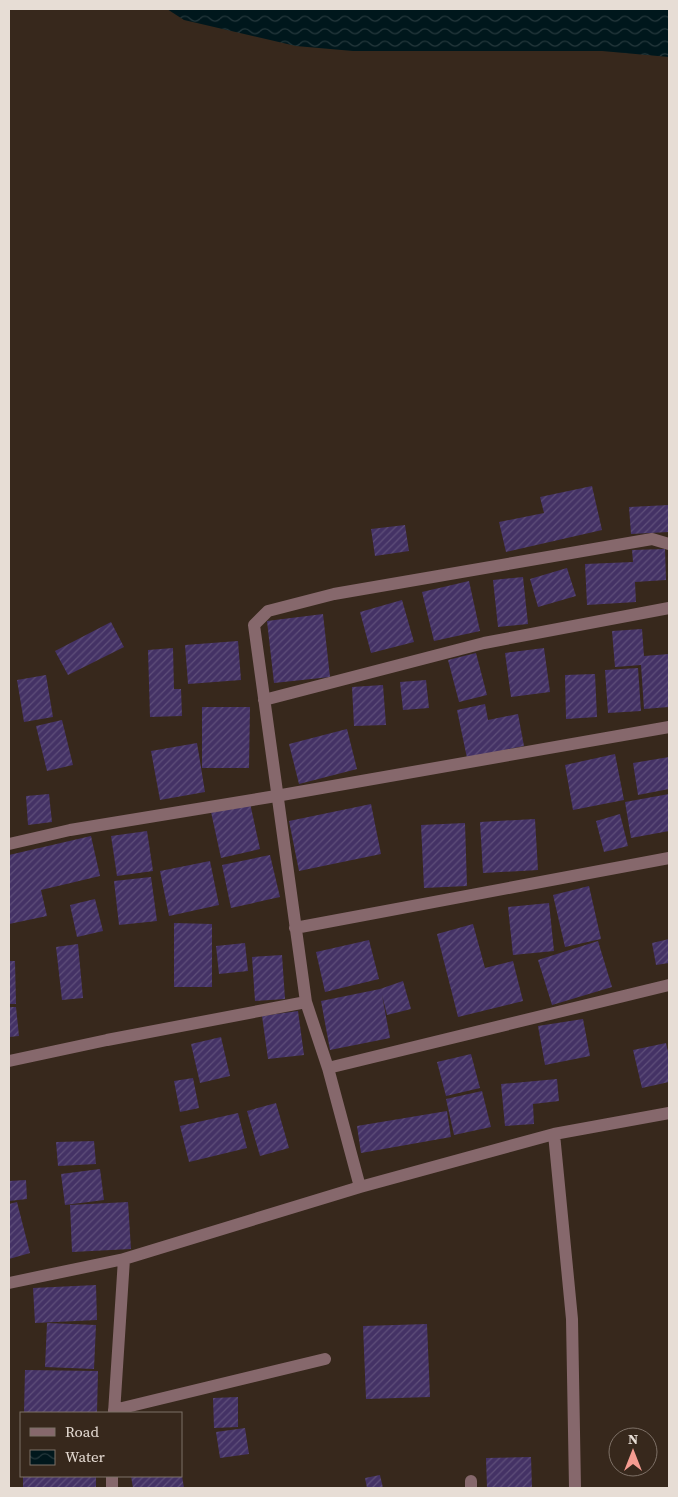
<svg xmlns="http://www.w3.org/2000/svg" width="678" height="1497" viewBox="0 0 678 1497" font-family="'Source Serif 4',serif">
<defs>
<pattern id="water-waves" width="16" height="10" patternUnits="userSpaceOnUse" patternTransform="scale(1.25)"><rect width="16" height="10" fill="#00171c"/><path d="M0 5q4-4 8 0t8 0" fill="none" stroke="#25383c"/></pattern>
<pattern id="building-hatch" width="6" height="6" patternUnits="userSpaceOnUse" patternTransform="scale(1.25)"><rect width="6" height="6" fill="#443265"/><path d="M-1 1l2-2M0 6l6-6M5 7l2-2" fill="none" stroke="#5f4f7a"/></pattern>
</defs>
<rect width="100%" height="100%" fill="#37281c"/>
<path fill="url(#water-waves)" d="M 167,9 L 669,9 L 669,57 L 602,51 L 353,51 L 296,46 L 184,20 Z"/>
<path fill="url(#building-hatch)" d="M 592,486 L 602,530 L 506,552 L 499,522 L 544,513 L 540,497 Z
M 669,505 L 669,532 L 631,534 L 629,507 Z
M 405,525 L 409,551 L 375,556 L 371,529 Z
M 665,549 L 666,580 L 635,582 L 636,602 L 587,605 L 585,564 L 633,562 L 632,550 Z
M 567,568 L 576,596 L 538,607 L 530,579 Z
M 523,577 L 528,624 L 498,627 L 493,580 Z
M 469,581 L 480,631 L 434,641 L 422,592 Z
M 402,600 L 414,642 L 371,653 L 360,612 Z
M 323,614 L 330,677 L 274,683 L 267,621 Z
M 111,622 L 124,647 L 68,675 L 55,651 Z
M 642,629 L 644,656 L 669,654 L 669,707 L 644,709 L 641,665 L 615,667 L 612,631 Z
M 238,641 L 241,680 L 188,684 L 185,645 Z
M 173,648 L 174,689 L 181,689 L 182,716 L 150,717 L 148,650 Z
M 544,648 L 550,692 L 511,697 L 505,653 Z
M 476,653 L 487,695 L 459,702 L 448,660 Z
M 638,668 L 641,711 L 608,713 L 605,670 Z
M 595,674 L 597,717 L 566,719 L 565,675 Z
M 46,675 L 53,717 L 24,722 L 17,680 Z
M 426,680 L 429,708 L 403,710 L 400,682 Z
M 383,685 L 386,725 L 354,726 L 352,687 Z
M 485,704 L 488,720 L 518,714 L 524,746 L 467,758 L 457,710 Z
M 202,707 L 250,707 L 249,768 L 202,768 Z
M 62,720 L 73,765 L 47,771 L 36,726 Z
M 347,729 L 357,769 L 299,784 L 289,744 Z
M 197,743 L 205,792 L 160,800 L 151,751 Z
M 615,754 L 624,800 L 573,810 L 565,765 Z
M 669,757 L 669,789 L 638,795 L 633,763 Z
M 49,794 L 52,822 L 28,825 L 26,796 Z
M 669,794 L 669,831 L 631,838 L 625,802 Z
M 250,803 L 260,849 L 221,858 L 211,812 Z
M 371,804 L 381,854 L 299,871 L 289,821 Z
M 620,814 L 628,846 L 604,852 L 596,821 Z
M 535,819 L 538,870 L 483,873 L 480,822 Z
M 465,823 L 467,886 L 424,888 L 421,825 Z
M 147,831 L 153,871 L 117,876 L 111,836 Z
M 91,836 L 100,876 L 41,890 L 47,916 L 9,924 L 9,855 Z
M 270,855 L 280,897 L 231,908 L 222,865 Z
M 210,861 L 219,905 L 169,916 L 160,871 Z
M 151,877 L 157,921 L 119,925 L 114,881 Z
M 589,886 L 601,939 L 565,947 L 553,895 Z
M 95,899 L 103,931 L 77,937 L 70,905 Z
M 549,903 L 554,951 L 513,955 L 508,907 Z
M 174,923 L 212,924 L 212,987 L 174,987 Z
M 473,924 L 485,968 L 513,961 L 523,1001 L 458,1017 L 437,934 Z
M 669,939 L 669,963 L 656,965 L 652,943 Z
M 369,940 L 379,979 L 325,992 L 316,952 Z
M 598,941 L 612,987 L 552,1005 L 538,960 Z
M 245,943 L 248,971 L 219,974 L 216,946 Z
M 78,944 L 83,998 L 62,1000 L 56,947 Z
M 282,955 L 285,999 L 255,1001 L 252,957 Z
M 9,961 L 15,961 L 16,1004 L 9,1004 Z
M 403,981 L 411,1009 L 387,1015 L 382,995 L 390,1038 L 330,1050 L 321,1001 L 380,989 Z
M 9,1007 L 16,1007 L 19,1036 L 9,1037 Z
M 298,1011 L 304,1055 L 268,1059 L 262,1016 Z
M 583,1019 L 590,1056 L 545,1065 L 538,1026 Z
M 221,1037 L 230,1076 L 200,1083 L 191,1044 Z
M 666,1043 L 669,1056 L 669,1082 L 642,1088 L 633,1050 Z
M 471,1054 L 480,1088 L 446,1096 L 437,1062 Z
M 193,1078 L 199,1108 L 180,1112 L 174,1081 Z
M 557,1079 L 559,1101 L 533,1104 L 534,1124 L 505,1126 L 501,1084 Z
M 482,1091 L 491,1127 L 454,1135 L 446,1099 Z
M 276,1103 L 289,1148 L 260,1156 L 247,1111 Z
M 447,1111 L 451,1137 L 361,1153 L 357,1126 Z
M 238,1113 L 247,1148 L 189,1162 L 180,1126 Z
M 94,1141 L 96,1164 L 58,1166 L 56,1142 Z
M 100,1169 L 104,1200 L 65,1205 L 61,1174 Z
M 26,1180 L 27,1199 L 9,1201 L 9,1181 Z
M 17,1202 L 30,1253 L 9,1259 L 9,1204 Z
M 128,1202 L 131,1249 L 72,1252 L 70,1205 Z
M 96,1285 L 97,1320 L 35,1323 L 33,1288 Z
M 47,1323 L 96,1325 L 94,1369 L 45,1367 Z
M 427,1324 L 430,1397 L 366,1399 L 363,1326 Z
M 25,1370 L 98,1371 L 97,1413 L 24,1413 Z
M 238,1397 L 238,1427 L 214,1428 L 213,1398 Z
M 245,1428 L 249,1454 L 220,1458 L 216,1432 Z
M 531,1457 L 532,1488 L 487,1488 L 486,1458 Z
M 380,1475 L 383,1488 L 367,1488 L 365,1478 Z
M 23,1476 L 96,1476 L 96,1488 L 23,1488 Z
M 131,1476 L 182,1476 L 184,1488 L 133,1488 Z"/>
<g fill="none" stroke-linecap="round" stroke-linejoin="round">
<path stroke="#86686c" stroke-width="12" d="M 264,700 L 484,643 L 669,608
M 9,844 L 70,830 L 276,796 L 669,727
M 295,928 L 669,858
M 9,1061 L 107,1040 L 306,1002
M 328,1068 L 669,985
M 554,1134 L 572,1319 L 575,1488
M 360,1187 L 328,1068 L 306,1002 L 254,625 L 268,611 L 334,594 L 652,539 L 669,544
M 9,1283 L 124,1259 L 360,1187 L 554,1134 L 669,1113
M 114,1410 L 325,1359
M 114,1413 L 124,1259
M 112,1488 L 112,1476
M 471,1488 L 471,1481"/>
</g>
<rect width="678" height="1497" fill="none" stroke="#e7ddd5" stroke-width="20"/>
<rect x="20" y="1412" width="162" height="65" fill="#37281c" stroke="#7d7066"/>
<rect x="30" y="1428" width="25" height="8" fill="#86686c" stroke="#7d7066"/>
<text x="65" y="1437" font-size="15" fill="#e7ddd5">Road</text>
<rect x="30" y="1450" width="25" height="15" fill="url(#water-waves)" stroke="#7d7066"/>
<text x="65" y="1462" font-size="15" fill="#e7ddd5">Water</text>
<g transform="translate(633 1452)"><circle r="24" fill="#37281c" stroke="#7d7066"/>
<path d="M0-4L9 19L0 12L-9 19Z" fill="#f59c91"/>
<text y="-8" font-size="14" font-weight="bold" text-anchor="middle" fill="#e7ddd5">N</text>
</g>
</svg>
